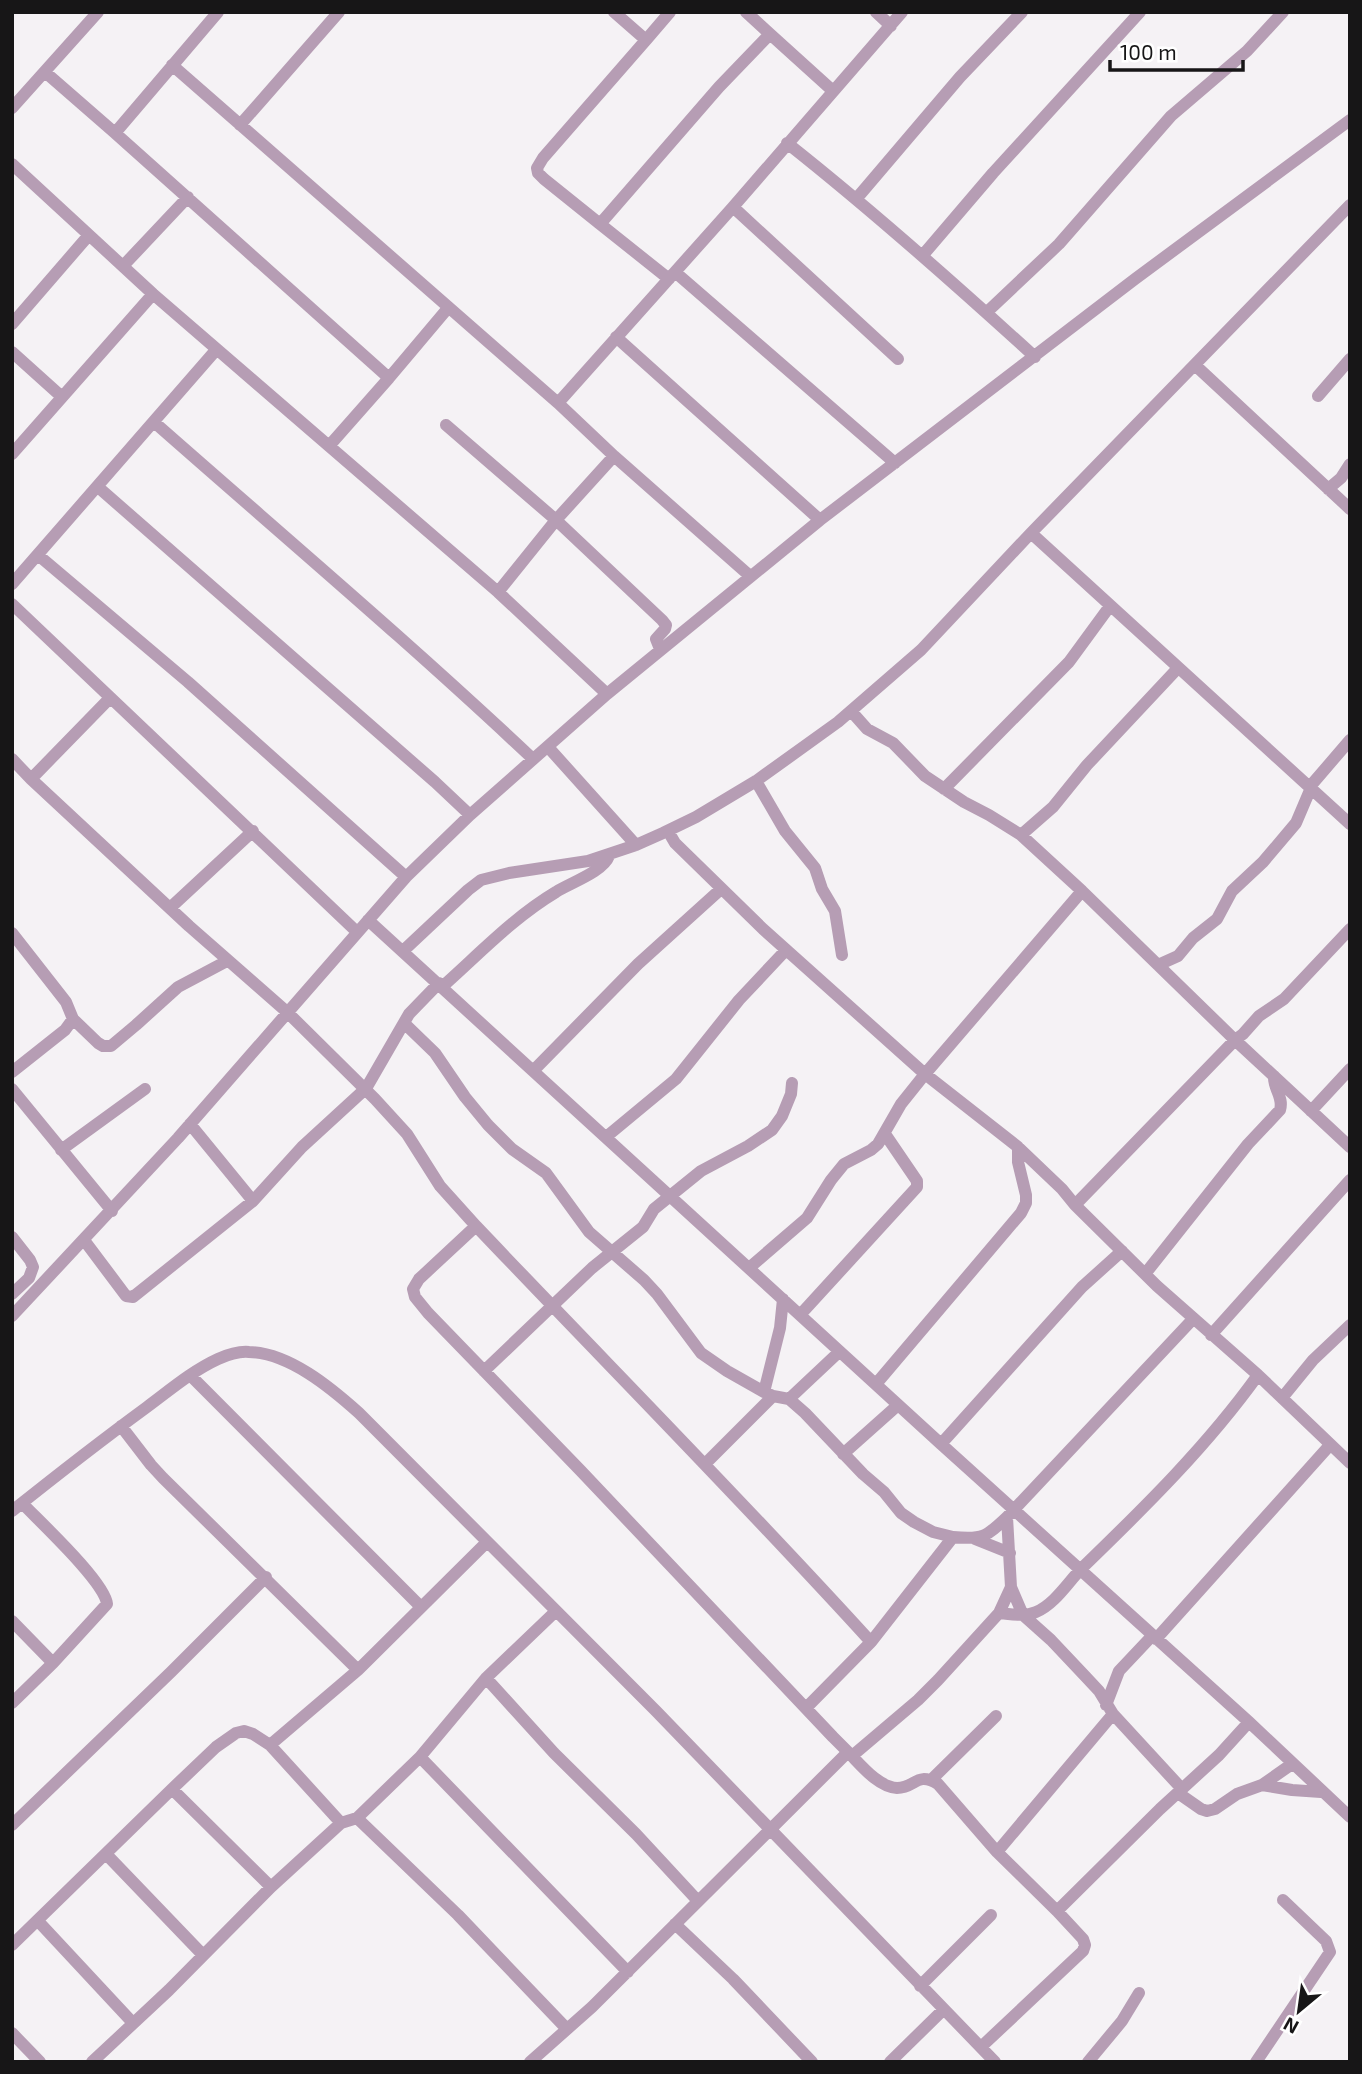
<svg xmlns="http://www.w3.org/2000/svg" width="1362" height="2074" viewBox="0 0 1362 2074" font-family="'Exo 2',sans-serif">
<rect width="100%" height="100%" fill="#f5f2f5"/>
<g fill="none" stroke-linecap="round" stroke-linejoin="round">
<path stroke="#b69db4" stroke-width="12" d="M 614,12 L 646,40 L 670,12
M 746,12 L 770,34
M 876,12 L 891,26
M 172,65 L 558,403 L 614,456 L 750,576
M 45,72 L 115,133 L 218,12
M 12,108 L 98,12
M 240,125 L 339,12
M 115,133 L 389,378 L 329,446
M 787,143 C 873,211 954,283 1035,357
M 12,164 L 153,294 L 498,592 L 607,694
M 857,198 L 960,77 L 1022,12
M 733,207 L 898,359
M 600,224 L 544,179 L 538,173 L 537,168 L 543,158 L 646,40
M 923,255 L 993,173 L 1140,12
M 123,266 L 188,197
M 675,272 L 895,463
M 669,279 L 600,224 L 719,87 L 770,34 L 833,91
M 987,312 L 1059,244 L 1171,116 L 1247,51 L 1283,12
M 12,324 L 89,235
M 616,337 L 820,520
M 12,352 L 62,397
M 1196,366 L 1350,509
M 389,378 L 448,308
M 1318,396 L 1350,359
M 558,403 L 733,207 L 902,12
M 154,422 C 281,534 410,643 533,759
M 446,425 L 556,520 L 662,620 L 666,625 L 665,629 L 656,639 L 660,649
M 12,454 L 153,294
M 98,487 L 435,782 L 470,815
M 1328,489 L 1341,478 L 1350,464
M 1031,533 L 1350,824
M 38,555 L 188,682 L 406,877
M 12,584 L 216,350
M 498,592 L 556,520 L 614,456
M 12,604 L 357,932
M 851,711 L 867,729 L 893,743 L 925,776 L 964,802 L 989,815 L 1021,835 L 1082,891 L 1235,1040 L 1350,1147
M 548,747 L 636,845
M 12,759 L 31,779 L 189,926 L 287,1012 L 375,1099 L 407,1134 L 440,1186 L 476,1226
M 31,779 L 110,698
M 756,781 L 785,831 L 815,868 L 822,889 L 835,911 L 842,955
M 944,789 L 1069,662 L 1110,606
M 668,831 L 675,843 L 763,929 L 925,1074 L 1018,1147 L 1062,1189 L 1075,1205
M 1021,835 L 1053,807 L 1087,765 L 1178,668
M 170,908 L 253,831
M 368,920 L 941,1444 L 1249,1722 L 1350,1817
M 1350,929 L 1284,999 L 1259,1016 L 1243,1034 L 1235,1040 L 1075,1205 L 1157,1286 L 1258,1375 L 1350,1463
M 12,933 L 66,1002 L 73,1019 L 65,1030 L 12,1072
M 403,951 L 468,890 L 481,880 L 509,873 L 588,861 L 636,845 L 663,833 L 696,817 L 756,781 L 838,722 L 921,650 L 1031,533 L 1350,205
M 1158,965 L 1178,956 L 1193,938 L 1217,919 L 1232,891 L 1263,862 L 1296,823 L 1313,783 L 1350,740
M 443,986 C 479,954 514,917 556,892 C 570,883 603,872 609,856
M 73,1019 L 98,1043 L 103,1046 L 111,1046 L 136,1025 L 178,987 L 227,961
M 404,1023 L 435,1053 L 465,1097 L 488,1125 L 512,1149 L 546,1173 L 589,1232 L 644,1280 L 657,1294 L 701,1353 L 727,1371 L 764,1392 L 773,1396 L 789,1399
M 533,1071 L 638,964 L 721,889
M 12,1089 L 112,1211
M 1311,1111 L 1350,1069
M 190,1124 L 253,1201
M 606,1137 L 676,1079 L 739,1000 L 786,950
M 61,1150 L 145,1089
M 12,1237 L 30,1260 L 33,1267 L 29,1278 L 12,1294
M 84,1240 L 126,1296 L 133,1297 L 253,1201 L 302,1147 L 362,1092 L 368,1085 L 409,1014 L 439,983
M 749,1268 L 807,1218 L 831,1180 L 844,1164 L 871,1150 L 878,1144 L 901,1104 L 925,1074 L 1082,891
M 1145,1274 L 1248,1144 L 1280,1110 C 1284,1097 1273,1089 1274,1076
M 800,1315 L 917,1187 L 917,1181 L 885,1134
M 12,1316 L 178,1138 L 406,877 L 470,815 L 607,694 L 820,520 L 1135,279 L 1350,120
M 1211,1335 L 1350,1180
M 839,1352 L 789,1399 L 805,1413 L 863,1474 L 884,1492 L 901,1513 L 914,1522 L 933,1532 L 953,1537
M 484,1371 L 592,1268 L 643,1227 L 654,1209 L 701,1171 L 748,1146 L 772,1130 L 782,1116 L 791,1094 L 792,1083
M 190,1375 L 421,1607
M 876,1384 L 1021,1213 L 1026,1203 L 1026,1195 L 1018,1162 L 1018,1147
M 764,1392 L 780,1328 L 783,1299
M 1282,1398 L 1313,1360 L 1350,1325
M 121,1426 L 151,1465 L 163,1478 L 358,1670
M 941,1444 L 1082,1287 L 1122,1251
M 843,1454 L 898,1405
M 705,1464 L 773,1396
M 12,1511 C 57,1475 102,1440 147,1407 C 170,1390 192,1371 218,1359 C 227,1355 238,1351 249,1352 C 289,1353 330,1387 359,1413 L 656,1711 L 995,2062
M 975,1539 L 1010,1553
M 999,1613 C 1011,1614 1024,1617 1036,1612 C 1055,1604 1068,1582 1082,1568 C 1145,1507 1207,1446 1258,1375
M 12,1621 L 53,1663
M 1156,1639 L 1330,1445
M 871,1642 L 953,1537 C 983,1540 986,1537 1007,1517
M 486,1678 L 554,1753 L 636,1834 L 698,1901
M 12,1703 L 53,1663 L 107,1604 C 105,1582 39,1521 22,1503
M 1106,1705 L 1119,1671 L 1152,1636
M 1113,1714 L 1182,1789
M 270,1745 L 358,1670 L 487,1542
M 848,1752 C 861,1765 878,1787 897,1788 C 916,1788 916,1771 938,1784 L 997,1852 L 1057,1911
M 852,1756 L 918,1700 L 938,1680 L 999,1613 L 1011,1587
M 420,1757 L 628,1972
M 931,1780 L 996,1716
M 1262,1785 L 1292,1790 L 1321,1792
M 172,1789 L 271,1887
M 1178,1793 L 1201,1809 L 1207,1811 L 1215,1809 L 1237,1794 L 1262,1785 L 1292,1764
M 357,1818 L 458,1915 L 566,2028
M 12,1825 L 171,1672 L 266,1577
M 997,1852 L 1113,1714 L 1099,1691 L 1085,1676 L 1051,1640 L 1023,1615 L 1011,1587 L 1007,1517 L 1193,1319
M 106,1854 L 203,1955
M 38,1921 L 133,2023
M 675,1924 L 733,1979 L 812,2062
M 12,1945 L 172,1789 L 216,1747 L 236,1733 L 244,1731 L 253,1734 L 270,1745 L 341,1823
M 920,1986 L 991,1915
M 12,2033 L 40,2062
M 981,2047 L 1083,1951 L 1085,1945 L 1083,1939 L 1057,1911 L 1160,1809 L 1219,1755 L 1249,1722
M 92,2062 L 169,1990 L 271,1887 L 341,1823 L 357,1818 L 420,1757 L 486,1678 L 555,1612
M 530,2062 L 592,2007 L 848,1752 L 833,1737 L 580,1470 L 428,1313 L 415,1297 L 413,1289 L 419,1279 L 476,1226 C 608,1365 742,1500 871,1642 L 806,1708
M 890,2062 L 943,2010
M 1088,2062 L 1122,2021 L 1139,1993
M 1256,2062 L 1330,1952 L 1326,1941 L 1283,1900"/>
</g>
<rect width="1362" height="2074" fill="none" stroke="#171617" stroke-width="28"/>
<g transform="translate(1299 2011) rotate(209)" stroke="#ffffff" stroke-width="5" paint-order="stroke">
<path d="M0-5L12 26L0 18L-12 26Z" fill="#171617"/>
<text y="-10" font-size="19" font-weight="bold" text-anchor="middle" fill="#171617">N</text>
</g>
<path d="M1110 60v10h133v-10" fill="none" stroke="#171617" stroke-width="3.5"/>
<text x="1120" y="60" font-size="21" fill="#171617" stroke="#ffffff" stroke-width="5" paint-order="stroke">100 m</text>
</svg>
